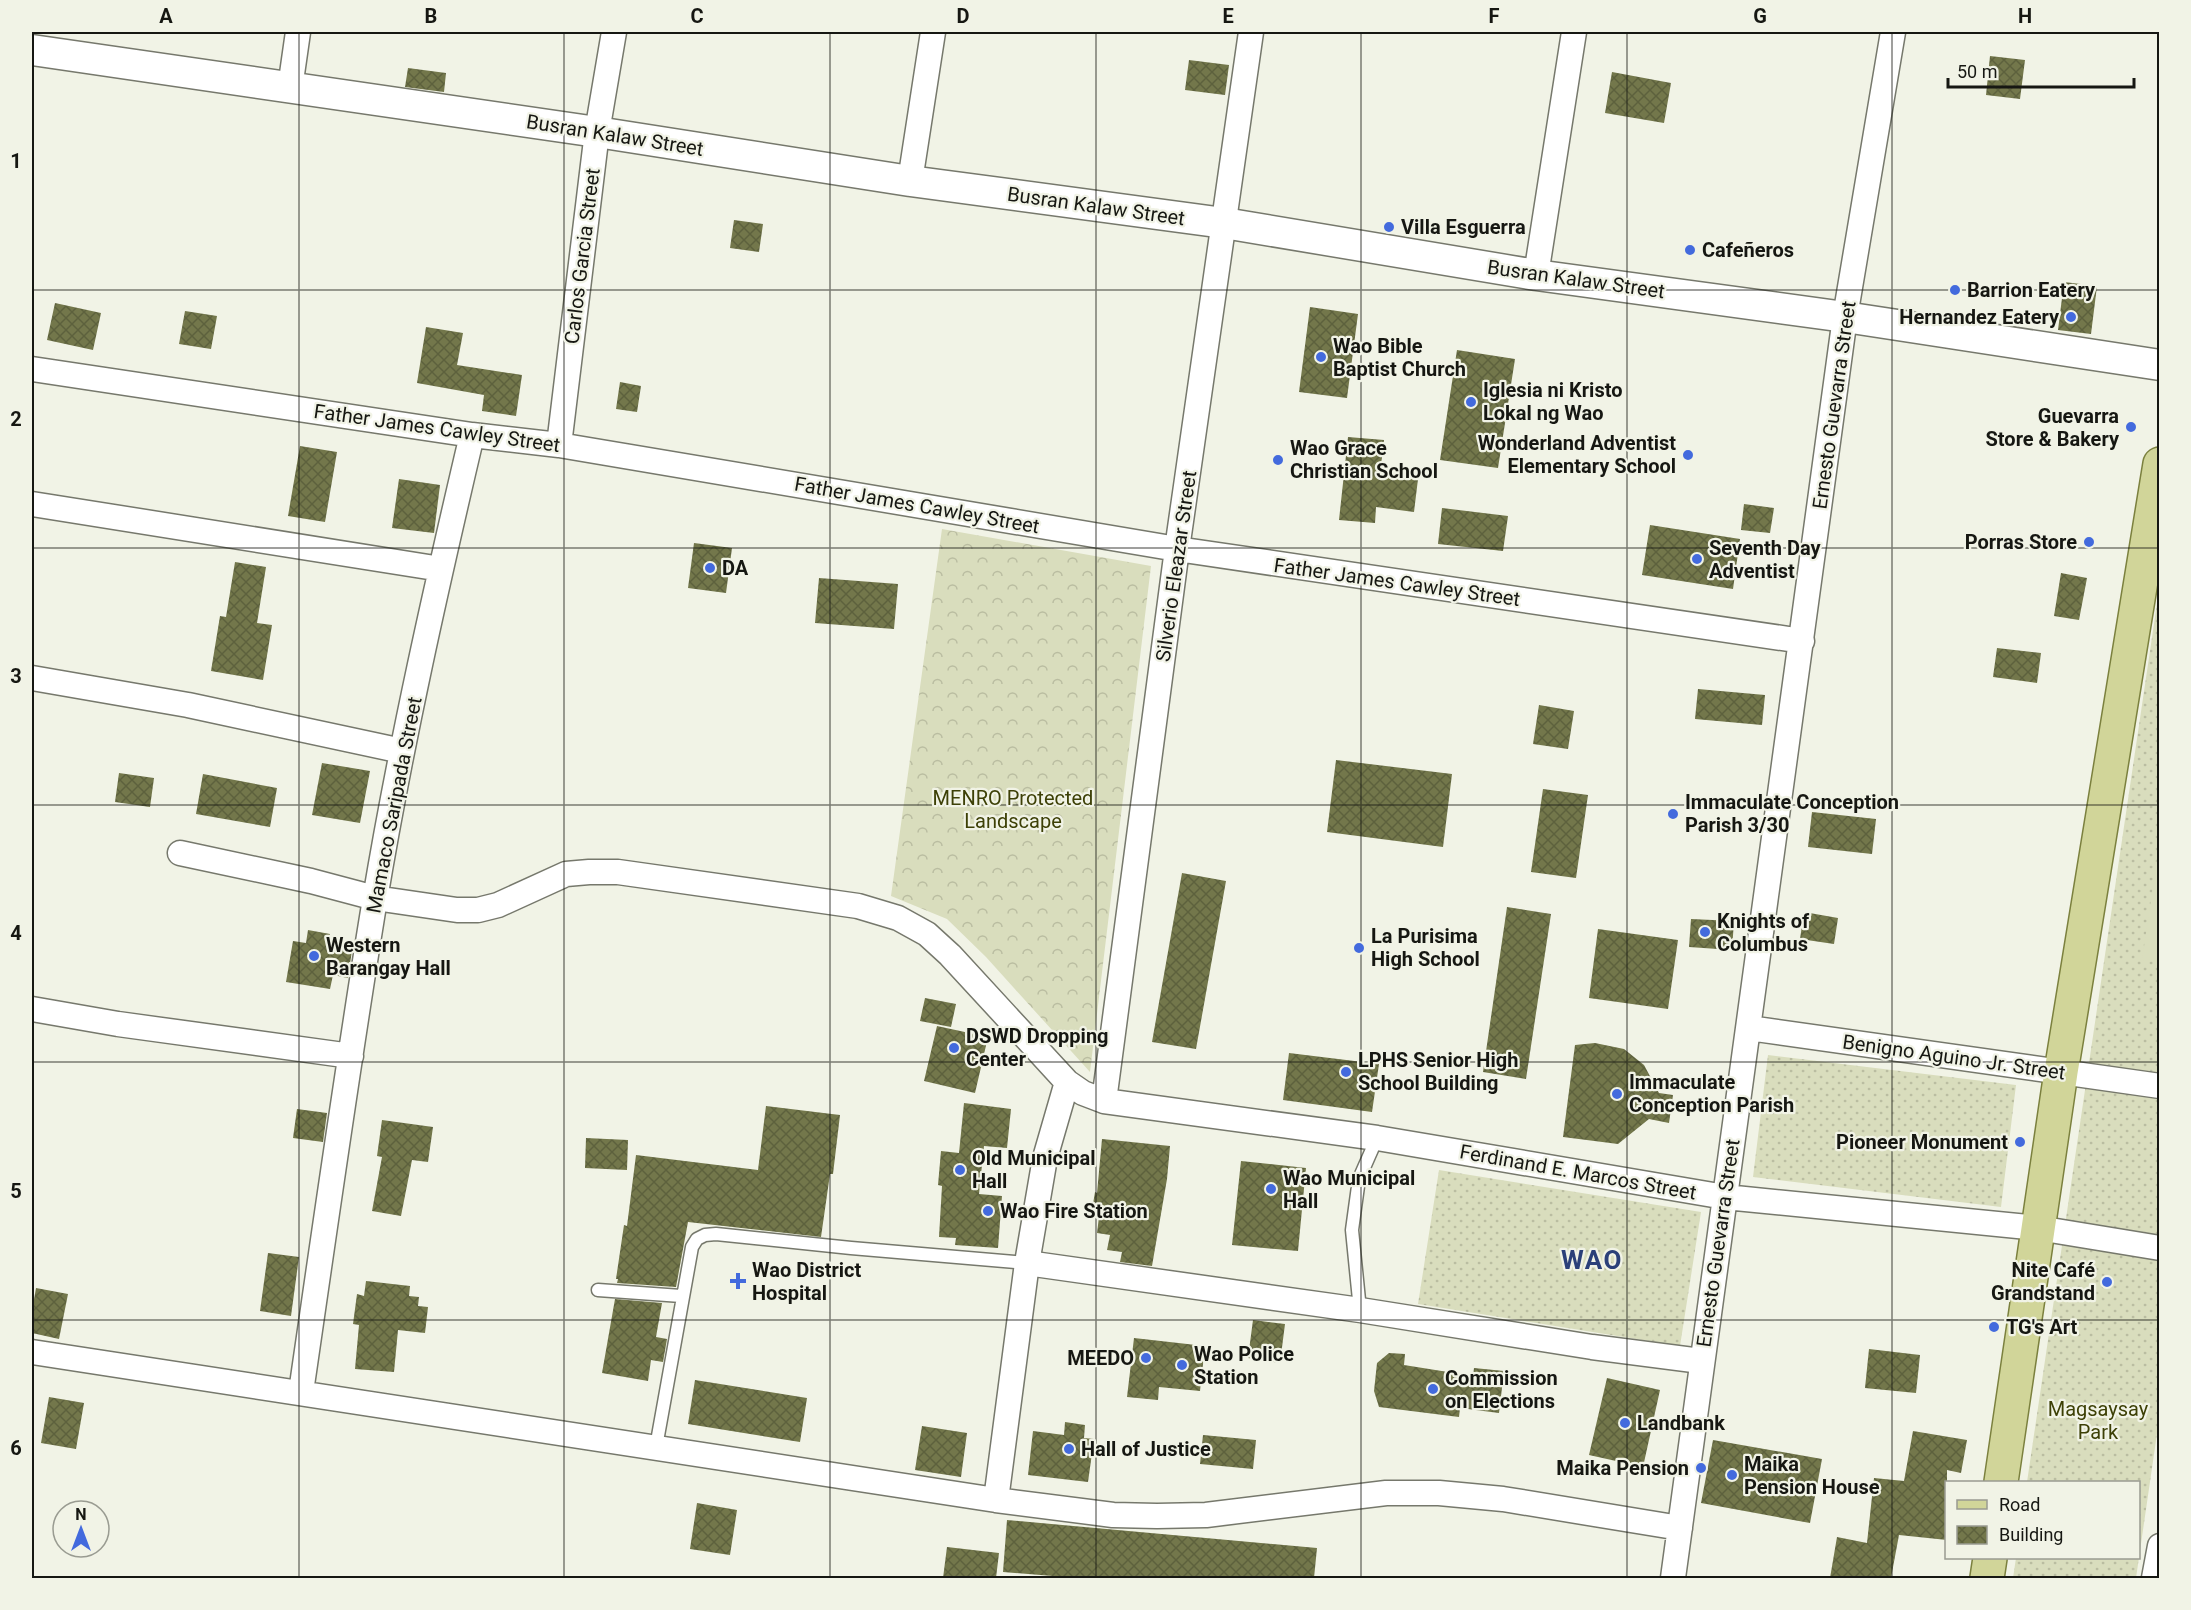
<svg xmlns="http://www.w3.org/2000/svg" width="2191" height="1610" viewBox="0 0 2191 1610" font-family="Roboto,sans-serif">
<defs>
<pattern id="grass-dots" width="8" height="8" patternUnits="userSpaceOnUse" patternTransform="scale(1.5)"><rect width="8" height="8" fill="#d9ddbd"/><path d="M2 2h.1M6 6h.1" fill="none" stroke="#babda1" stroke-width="1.8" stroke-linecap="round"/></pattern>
<pattern id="forest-crowns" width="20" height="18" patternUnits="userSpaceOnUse" patternTransform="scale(1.5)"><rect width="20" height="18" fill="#d9ddbd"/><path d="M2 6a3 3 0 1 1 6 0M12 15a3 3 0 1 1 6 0" fill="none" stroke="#babda1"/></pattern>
<pattern id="building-cross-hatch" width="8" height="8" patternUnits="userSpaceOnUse" patternTransform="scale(1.5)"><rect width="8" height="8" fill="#73774b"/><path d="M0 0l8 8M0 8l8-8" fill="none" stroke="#5d613d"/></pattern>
</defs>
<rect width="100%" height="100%" fill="#f1f3e6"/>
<path fill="url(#grass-dots)" d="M 2159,590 L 2159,1420 L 2136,1578 L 2013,1578 L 2016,1558 L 2138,1558 L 2138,1482 L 2027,1482 Z
M 1768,1055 L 2016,1085 L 2001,1207 L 1753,1177 Z
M 1439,1170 L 1701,1212 L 1680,1346 L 1418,1304 Z"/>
<path fill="url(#forest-crowns)" d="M 942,529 L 1151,566 L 1090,1072 L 986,957 L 947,919 L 891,896 Z"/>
<path fill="#d9ddbd" d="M 2159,846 L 2160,846 L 2159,962 L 2142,960 Z"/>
<path fill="url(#building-cross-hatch)" d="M 1990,56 L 2025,60 L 2020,99 L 1986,95 Z
M 1189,60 L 1229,65 L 1225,95 L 1185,90 Z
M 408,68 L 446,73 L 444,92 L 405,87 Z
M 1612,72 L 1671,83 L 1664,123 L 1605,113 Z
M 734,220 L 763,224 L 759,252 L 730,248 Z
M 2064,282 L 2097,286 L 2091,334 L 2058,330 Z
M 55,303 L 101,313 L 93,350 L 47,340 Z
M 1310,307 L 1358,314 L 1347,398 L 1299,392 Z
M 185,311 L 217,316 L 211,349 L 179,344 Z
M 426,327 L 463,333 L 457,365 L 522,375 L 516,416 L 482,411 L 484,395 L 417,383 Z
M 1457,350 L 1515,359 L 1498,468 L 1440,460 Z
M 620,382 L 641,386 L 637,412 L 616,409 Z
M 1348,437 L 1384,440 L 1380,474 L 1418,479 L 1414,512 L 1376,507 L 1375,523 L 1339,520 Z
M 300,446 L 337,452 L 325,522 L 288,516 Z
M 399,479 L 440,485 L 434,533 L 392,528 Z
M 1744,504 L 1774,508 L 1770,533 L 1741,530 Z
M 1442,508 L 1508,516 L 1503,551 L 1438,544 Z
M 1650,525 L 1740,539 L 1733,589 L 1642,575 Z
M 694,543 L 732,548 L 726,593 L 688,588 Z
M 235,562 L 266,567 L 257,623 L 272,625 L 263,680 L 211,671 L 220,616 L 226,617 Z
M 2061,573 L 2087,578 L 2079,620 L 2054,616 Z
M 819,578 L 898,584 L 894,629 L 815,623 Z
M 1997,648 L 2041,653 L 2037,683 L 1993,677 Z
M 1698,689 L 1765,695 L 1762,725 L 1695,719 Z
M 1539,705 L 1574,711 L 1568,749 L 1533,744 Z
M 1336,760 L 1452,774 L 1443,847 L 1327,832 Z
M 322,763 L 370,771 L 360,823 L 312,815 Z
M 119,773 L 154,778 L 150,807 L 115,802 Z
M 203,774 L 277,788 L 270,827 L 196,814 Z
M 1543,789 L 1588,795 L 1576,878 L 1531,872 Z
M 1812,812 L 1876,819 L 1872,854 L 1808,847 Z
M 1182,873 L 1226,881 L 1196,1049 L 1152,1042 Z
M 1507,907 L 1551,914 L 1526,1079 L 1483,1072 Z
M 1804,912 L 1838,918 L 1834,944 L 1800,939 Z
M 1691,919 L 1734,921 L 1732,950 L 1689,947 Z
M 1598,929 L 1678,940 L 1668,1009 L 1589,998 Z
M 308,930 L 330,934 L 327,946 L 352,950 L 348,978 L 333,975 L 330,989 L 286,982 L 293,941 L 306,943 Z
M 925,998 L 956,1004 L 951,1027 L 920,1021 Z
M 937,1026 L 988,1037 L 975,1093 L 924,1081 Z
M 1595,1043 L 1624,1049 L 1644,1065 L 1659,1093 L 1673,1095 L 1669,1123 L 1649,1119 L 1618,1144 L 1563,1137 L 1575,1045 Z
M 1289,1053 L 1379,1064 L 1372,1112 L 1283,1100 Z
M 964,1103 L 1011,1109 L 1007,1148 L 984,1146 L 979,1194 L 1002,1196 L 998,1248 L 955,1245 L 956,1238 L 939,1237 L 942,1186 L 938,1185 L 941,1151 L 959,1153 Z
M 766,1106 L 840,1115 L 833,1174 L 830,1174 L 821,1237 L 688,1222 L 676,1287 L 617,1283 L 618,1279 L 616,1279 L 624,1225 L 627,1226 L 636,1155 L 758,1170 Z
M 297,1109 L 327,1113 L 323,1142 L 293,1138 Z
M 382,1120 L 433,1127 L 428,1162 L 412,1160 L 401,1216 L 372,1211 L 382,1157 L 377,1156 Z
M 586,1138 L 628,1140 L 627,1170 L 585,1168 Z
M 1102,1139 L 1170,1146 L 1167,1179 L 1152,1266 L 1120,1262 L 1122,1252 L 1107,1250 L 1110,1235 L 1097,1233 L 1099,1217 L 1091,1216 L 1095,1192 L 1097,1193 Z
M 1241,1161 L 1306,1168 L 1298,1251 L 1232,1245 Z
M 268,1253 L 299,1257 L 291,1316 L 260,1311 Z
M 366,1281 L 410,1286 L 409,1296 L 419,1297 L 418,1306 L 428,1307 L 425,1333 L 398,1330 L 394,1372 L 355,1369 L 359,1325 L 353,1324 L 357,1294 L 364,1296 Z
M 36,1288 L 68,1294 L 59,1339 L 32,1333 L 32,1311 Z
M 615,1299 L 662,1303 L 656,1337 L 667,1339 L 663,1362 L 651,1360 L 648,1381 L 602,1373 Z
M 1253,1320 L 1285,1324 L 1280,1363 L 1248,1358 Z
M 1134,1338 L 1205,1346 L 1200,1391 L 1159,1387 L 1158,1400 L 1127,1397 Z
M 1869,1349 L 1920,1355 L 1916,1393 L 1865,1388 Z
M 1389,1353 L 1405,1354 L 1404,1365 L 1473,1376 L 1474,1368 L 1504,1371 L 1499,1413 L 1460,1408 L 1459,1417 L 1379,1407 L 1374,1391 L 1377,1363 Z
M 1607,1378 L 1660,1390 L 1643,1467 L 1589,1455 Z
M 695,1380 L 807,1398 L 800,1442 L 688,1424 Z
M 49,1397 L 84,1403 L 76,1449 L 41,1443 Z
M 1065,1422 L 1085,1425 L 1084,1438 L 1094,1439 L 1088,1482 L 1028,1475 L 1033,1431 L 1064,1435 Z
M 922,1426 L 967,1433 L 961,1477 L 915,1470 Z
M 1913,1431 L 1967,1440 L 1961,1473 L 1947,1470 L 1947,1540 L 1899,1535 L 1891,1578 L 1830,1578 L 1837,1537 L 1867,1543 L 1874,1478 L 1904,1481 Z
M 1203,1435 L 1256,1440 L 1253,1469 L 1200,1464 Z
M 1713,1440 L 1822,1459 L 1810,1523 L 1701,1503 Z
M 697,1503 L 737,1510 L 730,1555 L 690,1549 Z
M 1007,1520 L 1317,1548 L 1314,1578 L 1077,1578 L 1003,1572 Z
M 947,1547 L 999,1553 L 996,1578 L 943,1578 Z"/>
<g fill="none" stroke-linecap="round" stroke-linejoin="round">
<g stroke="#76786c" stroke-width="15">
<path id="service" d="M 598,1290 L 681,1296
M 1360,1310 L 1352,1230 L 1359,1179 L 1377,1138
M 656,1447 L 692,1247 L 697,1239 L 705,1235 L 716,1234 L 851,1248 L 1027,1263"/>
</g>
<g stroke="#76786c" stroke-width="27">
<path id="minor" d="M 290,88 L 298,32
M 910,181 L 933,32
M 1536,275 L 1574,32
M 32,369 L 472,435 L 559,445 L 1177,549 L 1802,641
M 559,445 L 597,132 L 614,32
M 32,504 L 441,569
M 32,678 L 188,705 L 402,751
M 180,853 L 311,881 L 375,898 L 457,910 L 478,910 L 498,905 L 566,874 L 589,872 L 618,872 L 858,906 L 898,918 L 927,934 L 950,955 L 1067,1082 L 1083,1093 L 1104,1101 L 1377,1138 L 1725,1197 L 2038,1228 L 2160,1248
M 32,1009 L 118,1024 L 351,1056
M 1749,1028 L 2160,1086
M 1104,1101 L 1177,549 L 1251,32
M 1027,1263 L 1360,1310 L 1592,1347 L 1701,1361
M 32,1352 L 996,1500 L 1113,1515 L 1157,1516 L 1206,1515 L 1386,1493 L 1439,1493 L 1503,1499 L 1680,1528
M 301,1392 C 325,1227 348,1063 375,899 C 401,743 436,588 472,435
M 996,1500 L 1027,1263 L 1045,1158 L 1067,1082
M 1673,1578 L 1845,317 L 1893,32
M 2154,1578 L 2160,1546"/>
</g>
<g stroke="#76786c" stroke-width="33">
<path id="tertiary" d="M 32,50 L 597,132 L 910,181 L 1224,223 L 1536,275 L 1845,317 L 2160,365"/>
</g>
<g stroke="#7b803e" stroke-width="36">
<path id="primary" d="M 2001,1482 L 2061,1072 L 2160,464
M 1987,1578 L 1990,1558"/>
</g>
<use href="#service" stroke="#fff" stroke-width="12"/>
<use href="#minor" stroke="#fff" stroke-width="24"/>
<use href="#tertiary" stroke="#fff" stroke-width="30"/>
<use href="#primary" stroke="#d1d599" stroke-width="33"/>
</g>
<path fill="none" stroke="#161712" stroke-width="1.5" stroke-opacity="0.55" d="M 299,32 L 299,1578M 564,32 L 564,1578M 830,32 L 830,1578M 1096,32 L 1096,1578M 1361,32 L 1361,1578M 1627,32 L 1627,1578M 1892,32 L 1892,1578M 32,290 L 2160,290M 32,548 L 2160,548M 32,805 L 2160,805M 32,1062 L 2160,1062M 32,1320 L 2160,1320"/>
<g fill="#436add" stroke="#f1f3e6" stroke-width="2">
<circle cx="1389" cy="227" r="6"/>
<circle cx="1690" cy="250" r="6"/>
<circle cx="1955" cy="290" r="6"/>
<circle cx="2071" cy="317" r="6"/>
<circle cx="1321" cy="357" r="6"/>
<circle cx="1471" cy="402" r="6"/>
<circle cx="2131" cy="427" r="6"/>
<circle cx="1688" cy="455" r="6"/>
<circle cx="1278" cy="460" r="6"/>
<circle cx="2089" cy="542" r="6"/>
<circle cx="1697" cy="559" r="6"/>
<circle cx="710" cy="568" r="6"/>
<circle cx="1673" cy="814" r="6"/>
<circle cx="1705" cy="932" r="6"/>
<circle cx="1359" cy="948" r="6"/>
<circle cx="314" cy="956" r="6"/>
<circle cx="954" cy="1048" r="6"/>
<circle cx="1346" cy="1072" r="6"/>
<circle cx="1617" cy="1094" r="6"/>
<circle cx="2020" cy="1142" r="6"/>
<circle cx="960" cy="1170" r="6"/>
<circle cx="1271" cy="1189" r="6"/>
<circle cx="988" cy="1211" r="6"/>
<path d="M735 1272h6v6h6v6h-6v6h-6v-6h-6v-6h6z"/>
<circle cx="2107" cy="1282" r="6"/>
<circle cx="1994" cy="1327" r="6"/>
<circle cx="1146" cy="1358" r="6"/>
<circle cx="1182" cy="1365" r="6"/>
<circle cx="1433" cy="1389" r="6"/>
<circle cx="1625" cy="1423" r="6"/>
<circle cx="1069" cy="1449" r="6"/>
<circle cx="1701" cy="1468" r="6"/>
<circle cx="1732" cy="1475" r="6"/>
</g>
<g text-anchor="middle" stroke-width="4.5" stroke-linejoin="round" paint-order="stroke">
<g font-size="20" fill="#161712" stroke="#f1f3e6">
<text transform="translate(615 135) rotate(9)" y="7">Busran Kalaw Street</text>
<text transform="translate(1096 206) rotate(8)" y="7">Busran Kalaw Street</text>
<text transform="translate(582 256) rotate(-83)" y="7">Carlos Garcia Street</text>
<text transform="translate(1576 279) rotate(8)" y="7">Busran Kalaw Street</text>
<text transform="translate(1834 405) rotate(-82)" y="7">Ernesto Guevarra Street</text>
<text transform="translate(437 428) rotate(8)" y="7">Father James Cawley Street</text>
<text transform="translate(917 505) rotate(10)" y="7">Father James Cawley Street</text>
<text transform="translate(1176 566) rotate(-82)" y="7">Silverio Eleazar Street</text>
<text transform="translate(1397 582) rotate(8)" y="7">Father James Cawley Street</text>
<text transform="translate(394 805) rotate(-79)" y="7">Mamaco Saripada Street</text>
<text transform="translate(1954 1057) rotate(8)" y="7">Benigno Aguino Jr. Street</text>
<text transform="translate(1578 1172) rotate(10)" y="7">Ferdinand E. Marcos Street</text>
<text transform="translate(1718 1243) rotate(-82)" y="7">Ernesto Guevarra Street</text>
</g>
<g font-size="20" font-weight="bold" fill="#161712" stroke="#f1f3e6" text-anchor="start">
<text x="1401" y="234">Villa Esguerra</text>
<text x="1702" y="257">Cafeñeros</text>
<text x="1967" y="297">Barrion Eatery</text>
<text x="2059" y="324" text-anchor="end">Hernandez Eatery</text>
<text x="1333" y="353">Wao Bible<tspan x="1333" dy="23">Baptist Church</tspan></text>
<text x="1483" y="397">Iglesia ni Kristo<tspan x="1483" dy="23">Lokal ng Wao</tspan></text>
<text x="2119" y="423" text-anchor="end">Guevarra<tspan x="2119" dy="23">Store &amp; Bakery</tspan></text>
<text x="1676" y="450" text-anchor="end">Wonderland Adventist<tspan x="1676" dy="23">Elementary School</tspan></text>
<text x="1290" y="455">Wao Grace<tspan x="1290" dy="23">Christian School</tspan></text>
<text x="2077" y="549" text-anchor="end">Porras Store</text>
<text x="1709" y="555">Seventh Day<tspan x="1709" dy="23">Adventist</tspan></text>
<text x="722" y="575">DA</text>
<text x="1685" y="809">Immaculate Conception<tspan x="1685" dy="23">Parish 3/30</tspan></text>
<text x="1717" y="928">Knights of<tspan x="1717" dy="23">Columbus</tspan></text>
<text x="1371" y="943">La Purisima<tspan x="1371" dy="23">High School</tspan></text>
<text x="326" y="952">Western<tspan x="326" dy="23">Barangay Hall</tspan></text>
<text x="966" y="1043">DSWD Dropping<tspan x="966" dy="23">Center</tspan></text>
<text x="1358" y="1067">LPHS Senior High<tspan x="1358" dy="23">School Building</tspan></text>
<text x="1629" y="1089">Immaculate<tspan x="1629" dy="23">Conception Parish</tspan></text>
<text x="2008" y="1149" text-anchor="end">Pioneer Monument</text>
<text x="972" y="1165">Old Municipal<tspan x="972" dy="23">Hall</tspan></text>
<text x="1283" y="1185">Wao Municipal<tspan x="1283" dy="23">Hall</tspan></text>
<text x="1000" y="1218">Wao Fire Station</text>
<text x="752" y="1277">Wao District<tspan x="752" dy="23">Hospital</tspan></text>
<text x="2095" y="1277" text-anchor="end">Nite Café<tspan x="2095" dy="23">Grandstand</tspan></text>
<text x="2006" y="1334">TG's Art</text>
<text x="1194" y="1361">Wao Police<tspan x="1194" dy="23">Station</tspan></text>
<text x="1134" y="1365" text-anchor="end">MEEDO</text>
<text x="1445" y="1385">Commission<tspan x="1445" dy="23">on Elections</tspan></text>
<text x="1637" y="1430">Landbank</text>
<text x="1081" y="1456">Hall of Justice</text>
<text x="1744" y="1471">Maika<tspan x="1744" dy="23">Pension House</tspan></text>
<text x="1689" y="1475" text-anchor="end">Maika Pension</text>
</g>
<g font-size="20" fill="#3d4006" stroke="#f1f3e6">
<text x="1013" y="805">MENRO Protected<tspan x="1013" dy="23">Landscape</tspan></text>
<text x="2098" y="1416">Magsaysay<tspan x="2098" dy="23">Park</tspan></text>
</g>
<g font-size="26" font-weight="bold" letter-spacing="1.5" fill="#2b4079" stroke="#f1f3e6">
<text x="1592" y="1269">WAO</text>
</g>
</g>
<rect width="2191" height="1610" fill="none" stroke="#f1f3e6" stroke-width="66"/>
<rect x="1945" y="1481" width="195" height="78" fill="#f1f3e6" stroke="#999b91" stroke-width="1.5"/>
<rect x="1957" y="1500" width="30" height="9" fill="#d1d599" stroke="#999b91" stroke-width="1.5"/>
<text x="1999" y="1511" font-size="18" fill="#161712">Road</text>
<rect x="1957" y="1526" width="30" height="18" fill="url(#building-cross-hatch)" stroke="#999b91" stroke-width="1.5"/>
<text x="1999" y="1541" font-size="18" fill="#161712">Building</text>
<g transform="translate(81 1529)"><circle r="28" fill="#f1f3e6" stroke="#999b91" stroke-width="1.5"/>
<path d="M0-4.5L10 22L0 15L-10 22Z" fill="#436add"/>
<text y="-9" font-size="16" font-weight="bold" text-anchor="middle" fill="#161712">N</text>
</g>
<path d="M1948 78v9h186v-9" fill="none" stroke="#161712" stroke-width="3"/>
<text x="1957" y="78" font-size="18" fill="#161712" stroke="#f1f3e6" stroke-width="4.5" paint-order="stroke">50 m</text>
<rect x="33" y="33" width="2125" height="1544" fill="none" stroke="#161712" stroke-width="2"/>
<g font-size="20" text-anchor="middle" font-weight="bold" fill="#161712">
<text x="166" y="23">A</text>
<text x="431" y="23">B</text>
<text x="697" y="23">C</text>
<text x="963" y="23">D</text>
<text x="1228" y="23">E</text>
<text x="1494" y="23">F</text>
<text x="1760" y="23">G</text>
<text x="2025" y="23">H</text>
<text x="16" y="168">1</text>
<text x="16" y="426">2</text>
<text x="16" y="683">3</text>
<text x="16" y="940">4</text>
<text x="16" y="1198">5</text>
<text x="16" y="1455">6</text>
</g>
</svg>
